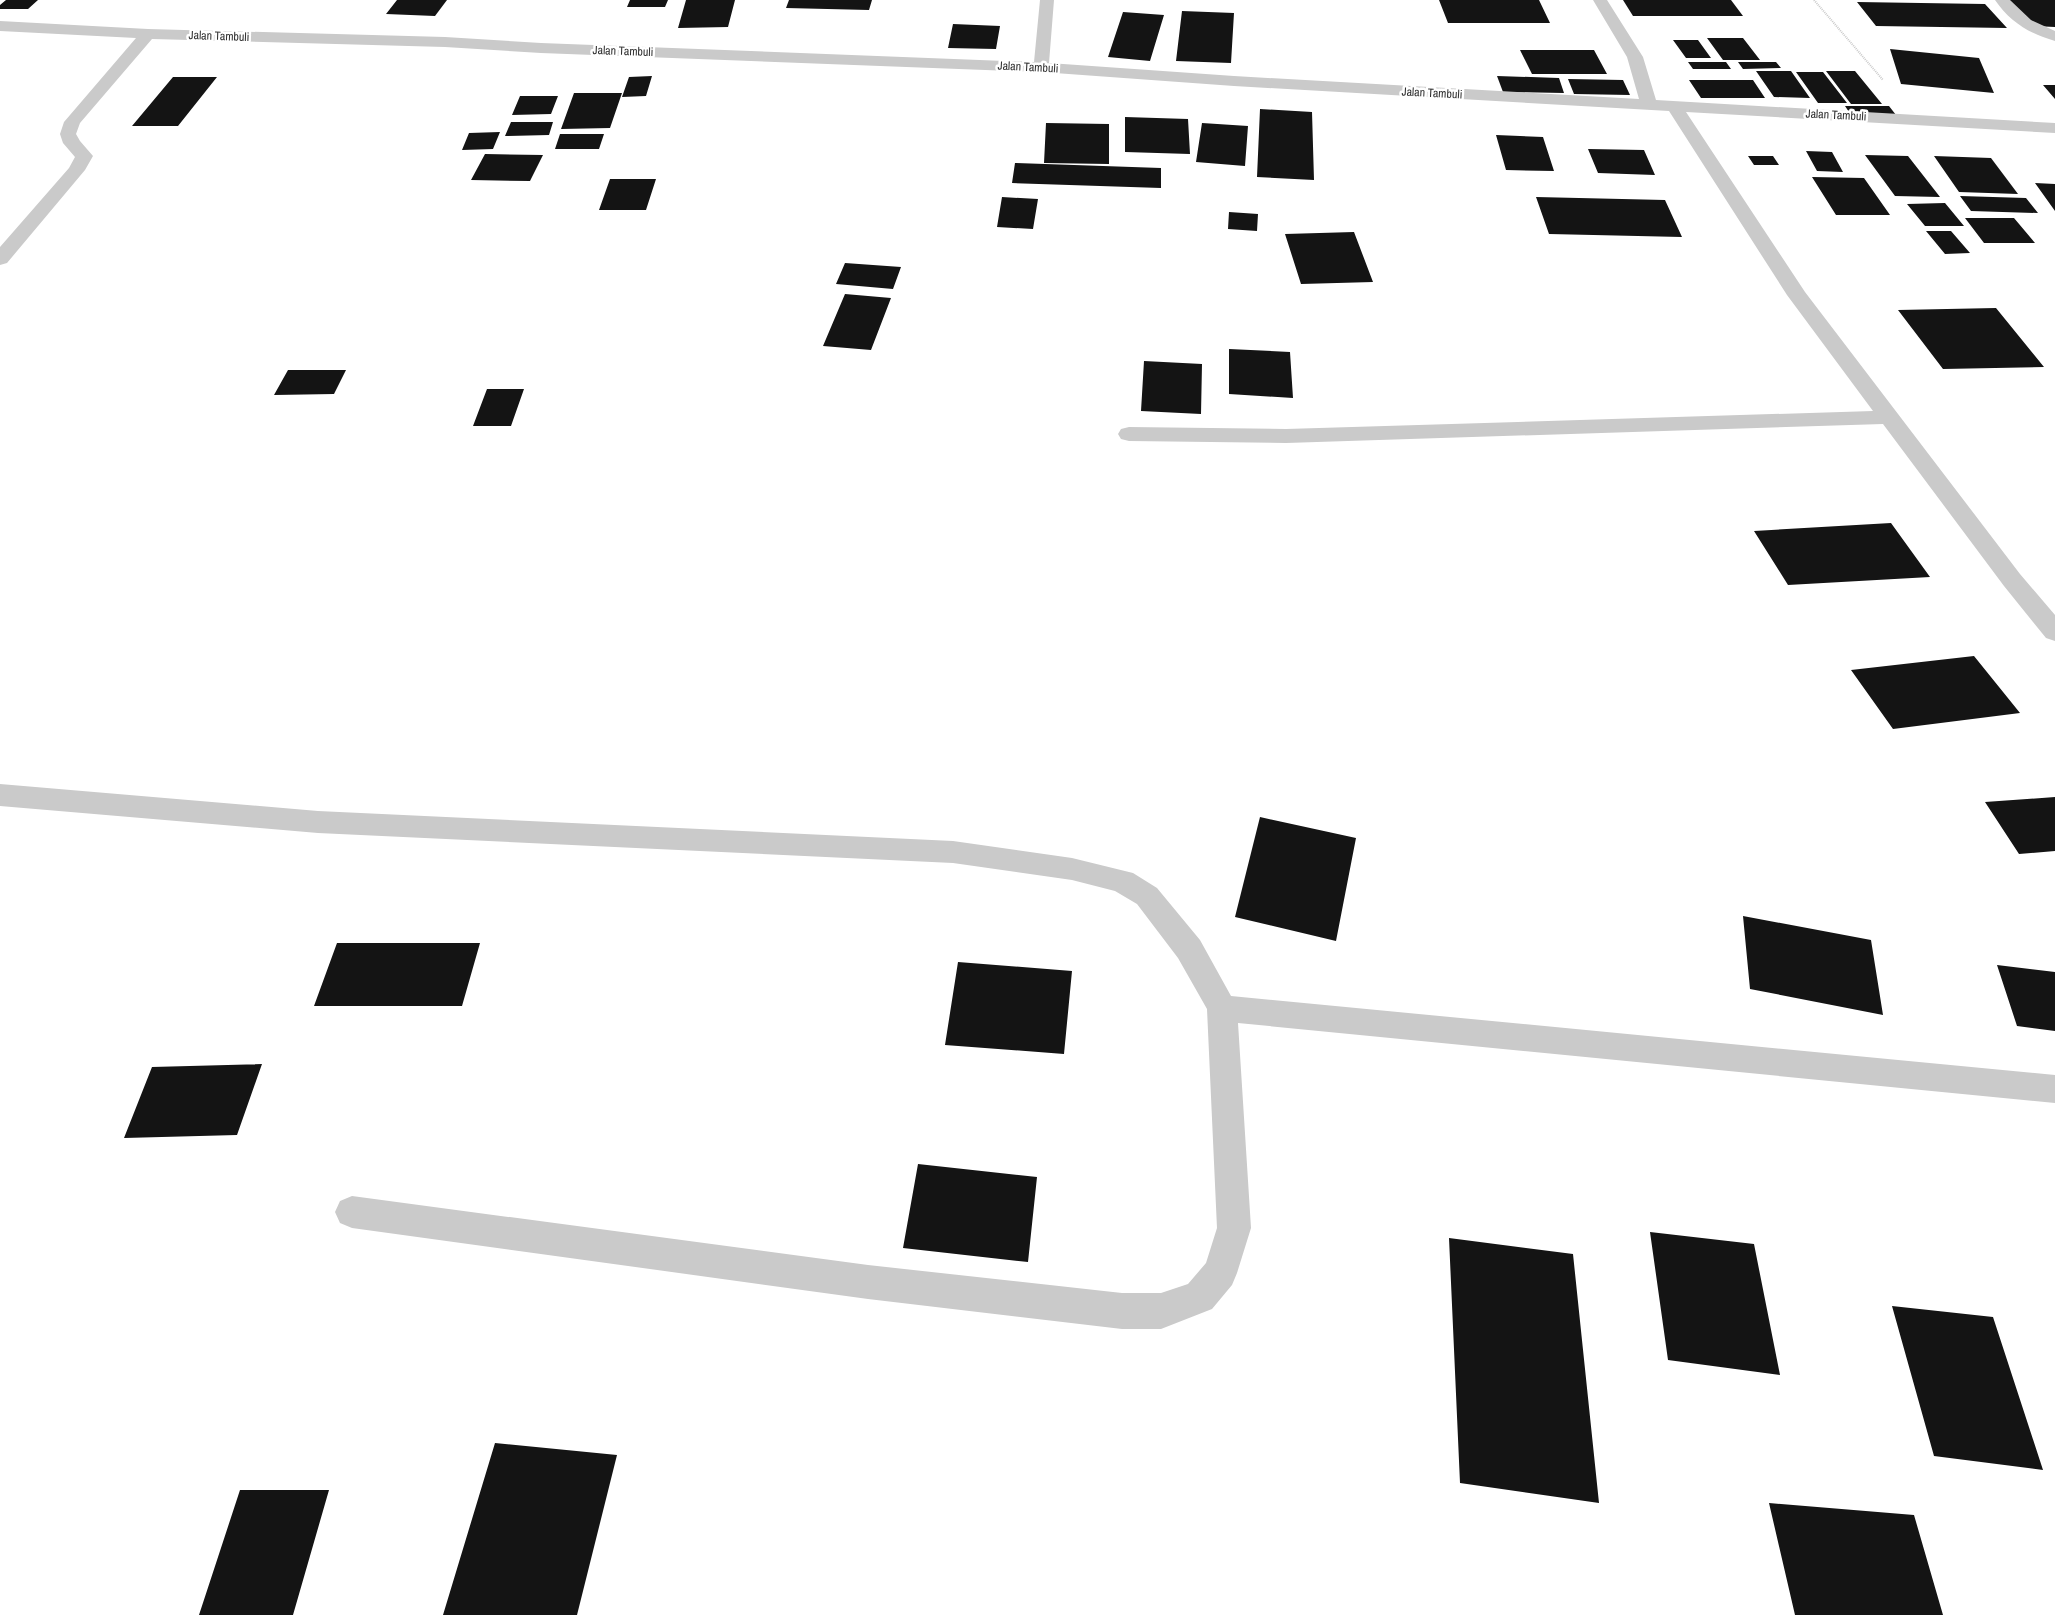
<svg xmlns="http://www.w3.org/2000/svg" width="2055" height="1615" viewBox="0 0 2055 1615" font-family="'Archivo Narrow',sans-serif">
<rect width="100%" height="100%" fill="#fff"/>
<path fill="#141414" d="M 6,0 L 38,0 L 28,9 L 0,9 L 0,5 Z
M 397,0 L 447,0 L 435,16 L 386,14 Z
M 630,0 L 668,0 L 665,7 L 627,7 Z
M 686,0 L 735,0 L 728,27 L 678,28 Z
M 789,0 L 872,0 L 869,10 L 786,8 Z
M 1439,0 L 1539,0 L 1550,23 L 1448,23 Z
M 1623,0 L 1731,0 L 1743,16 L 1633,16 Z
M 2008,0 L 2055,0 L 2055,27 L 2033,26 Z
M 1857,2 L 1985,4 L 2007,28 L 1876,26 Z
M 1182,11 L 1234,13 L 1231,63 L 1176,61 Z
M 1123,12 L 1164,15 L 1150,61 L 1108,57 Z
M 953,24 L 1000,26 L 996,49 L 948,48 Z
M 1707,38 L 1743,38 L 1760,60 L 1723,60 Z
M 1673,40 L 1698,40 L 1711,58 L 1686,58 Z
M 1890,49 L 1979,58 L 1994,93 L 1901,84 Z
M 1520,50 L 1594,50 L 1607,74 L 1532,74 Z
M 1688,62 L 1726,62 L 1731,69 L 1693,69 Z
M 1738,62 L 1776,62 L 1781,68 L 1743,69 Z
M 1756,71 L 1791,71 L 1810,98 L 1774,97 Z
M 1826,71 L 1855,71 L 1882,104 L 1851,104 Z
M 1796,72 L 1823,72 L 1847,103 L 1818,103 Z
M 652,76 L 646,96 L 622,97 L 629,77 Z
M 1497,76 L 1559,78 L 1564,93 L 1503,92 Z
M 173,77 L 217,77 L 178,126 L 132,126 Z
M 1568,79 L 1623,80 L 1630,95 L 1574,94 Z
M 1689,80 L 1753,80 L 1765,98 L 1701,98 Z
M 2043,85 L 2055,85 L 2055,99 Z
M 574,93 L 622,93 L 610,128 L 561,129 Z
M 520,96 L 558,96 L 551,114 L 512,115 Z
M 1845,106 L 1889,106 L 1896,115 L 1851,115 Z
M 1260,109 L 1312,112 L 1314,180 L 1257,177 Z
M 1125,117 L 1188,119 L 1190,154 L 1125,152 Z
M 511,122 L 553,122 L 549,135 L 505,136 Z
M 1046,123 L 1109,124 L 1109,164 L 1044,163 Z
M 1202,123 L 1248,126 L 1245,166 L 1196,162 Z
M 500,132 L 493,149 L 462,150 L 469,133 Z
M 560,134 L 604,134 L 599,149 L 555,149 Z
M 1496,135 L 1543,137 L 1554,171 L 1506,170 Z
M 1588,149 L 1644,150 L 1655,175 L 1598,173 Z
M 1806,151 L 1832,152 L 1843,172 L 1817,171 Z
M 485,154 L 543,155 L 530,181 L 471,180 Z
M 1865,155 L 1908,156 L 1940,197 L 1895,196 Z
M 1748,156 L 1773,156 L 1779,165 L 1754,165 Z
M 1934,156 L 1991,158 L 2018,194 L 1959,192 Z
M 1015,163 L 1161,168 L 1161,188 L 1012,183 Z
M 1812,177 L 1864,178 L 1890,215 L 1836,215 Z
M 610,179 L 656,179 L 646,210 L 599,210 Z
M 2035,183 L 2055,184 L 2055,211 Z
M 1960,196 L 2026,198 L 2038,213 L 1971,211 Z
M 1002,197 L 1038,199 L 1033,229 L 997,227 Z
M 1536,197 L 1665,200 L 1682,237 L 1549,234 Z
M 1945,203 L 1964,226 L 1925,226 L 1907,204 Z
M 1229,212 L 1258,214 L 1257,231 L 1228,229 Z
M 1965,218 L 2014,218 L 2035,243 L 1984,243 Z
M 1926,231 L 1951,231 L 1970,253 L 1945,254 Z
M 1354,232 L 1373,282 L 1301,284 L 1285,234 Z
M 845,263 L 901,267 L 893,289 L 836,284 Z
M 845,294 L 891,298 L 871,350 L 823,346 Z
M 1996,308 L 2044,367 L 1943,369 L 1898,310 Z
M 1229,349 L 1290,352 L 1293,398 L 1229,394 Z
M 1144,361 L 1202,364 L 1201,414 L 1141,411 Z
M 288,370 L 346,370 L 334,394 L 274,395 Z
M 487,389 L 524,389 L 511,426 L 473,426 Z
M 1891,523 L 1930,577 L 1788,585 L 1754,531 Z
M 1974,656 L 2020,713 L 1893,729 L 1851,670 Z
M 2055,797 L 2055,851 L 2019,854 L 1985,802 Z
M 1260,817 L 1356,838 L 1336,941 L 1235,917 Z
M 1743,916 L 1871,940 L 1883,1015 L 1750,989 Z
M 337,943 L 480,943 L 462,1006 L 314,1006 Z
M 958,962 L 1072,971 L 1064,1054 L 945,1045 Z
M 1997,965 L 2055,972 L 2055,1031 L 2017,1026 Z
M 262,1064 L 237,1135 L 124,1138 L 152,1067 Z
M 918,1164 L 1037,1177 L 1028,1262 L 903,1248 Z
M 1650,1232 L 1754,1244 L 1780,1375 L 1668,1360 Z
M 1449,1238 L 1573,1254 L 1599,1503 L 1460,1483 Z
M 1892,1306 L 1993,1317 L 2043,1470 L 1934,1456 Z
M 495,1443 L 617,1455 L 577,1615 L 443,1615 Z
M 240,1490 L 329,1490 L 293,1615 L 199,1615 Z
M 1769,1503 L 1914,1515 L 1943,1615 L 1795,1615 Z"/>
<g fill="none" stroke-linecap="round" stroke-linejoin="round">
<path stroke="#cacaca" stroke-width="2" stroke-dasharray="1 1" stroke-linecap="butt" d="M 1814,0 L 1883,80"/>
<path fill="#cacaca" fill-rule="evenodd" d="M 1040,0 L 1054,0 L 1049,63 L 1234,76 L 1639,99 L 1627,57 L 1593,0 L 1607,0 L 1643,57 L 1656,100 L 2055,123 L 2055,133 L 1686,112 L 1805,292 L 2020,574 L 2055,615 L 2055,641 L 2046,638 L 2004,586 L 1883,424 L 1286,443 L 1129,441 L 1121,439 L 1118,434 L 1121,429 L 1129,427 L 1286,429 L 1873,411 L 1787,295 L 1669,111 L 1234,86 L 1041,72 L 541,53 L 445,47 L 152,39 L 80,123 L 76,134 L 80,141 L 93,156 L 85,170 L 7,263 L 0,265 L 0,247 L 69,168 L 75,157 L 63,143 L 60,134 L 64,122 L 136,38 L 0,31 L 0,21 L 148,29 L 445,37 L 541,43 L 1034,62 Z
M 1995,0 L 2010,0 L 2031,20 L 2055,31 L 2055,41 C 2030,34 2010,22 1995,0 Z
M 0,784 L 318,811 L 953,841 L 1072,858 L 1133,873 L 1157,888 L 1200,940 L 1231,996 L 2055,1075 L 2055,1103 L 1238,1023 L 1251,1228 L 1237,1273 L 1232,1285 L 1212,1309 L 1161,1329 L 1122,1329 L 868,1299 L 352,1228 L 340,1223 L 335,1212 L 340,1201 L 352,1196 L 868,1265 L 1122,1293 L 1161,1293 L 1188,1284 L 1206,1263 L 1217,1228 L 1207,1009 L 1178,958 L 1137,904 L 1115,891 L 1072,880 L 953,863 L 318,833 L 0,806 Z"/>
</g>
<g text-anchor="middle" stroke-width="5" stroke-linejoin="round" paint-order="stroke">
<g font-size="12" fill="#2d2d2d" stroke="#fff">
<text transform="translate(219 36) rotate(2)" y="4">Jalan Tambuli</text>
<text transform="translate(623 51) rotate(2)" y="4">Jalan Tambuli</text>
<text transform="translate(1028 67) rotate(3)" y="4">Jalan Tambuli</text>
<text transform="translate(1432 93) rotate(3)" y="4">Jalan Tambuli</text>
<text transform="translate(1836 115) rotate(3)" y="4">Jalan Tambuli</text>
</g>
</g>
</svg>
